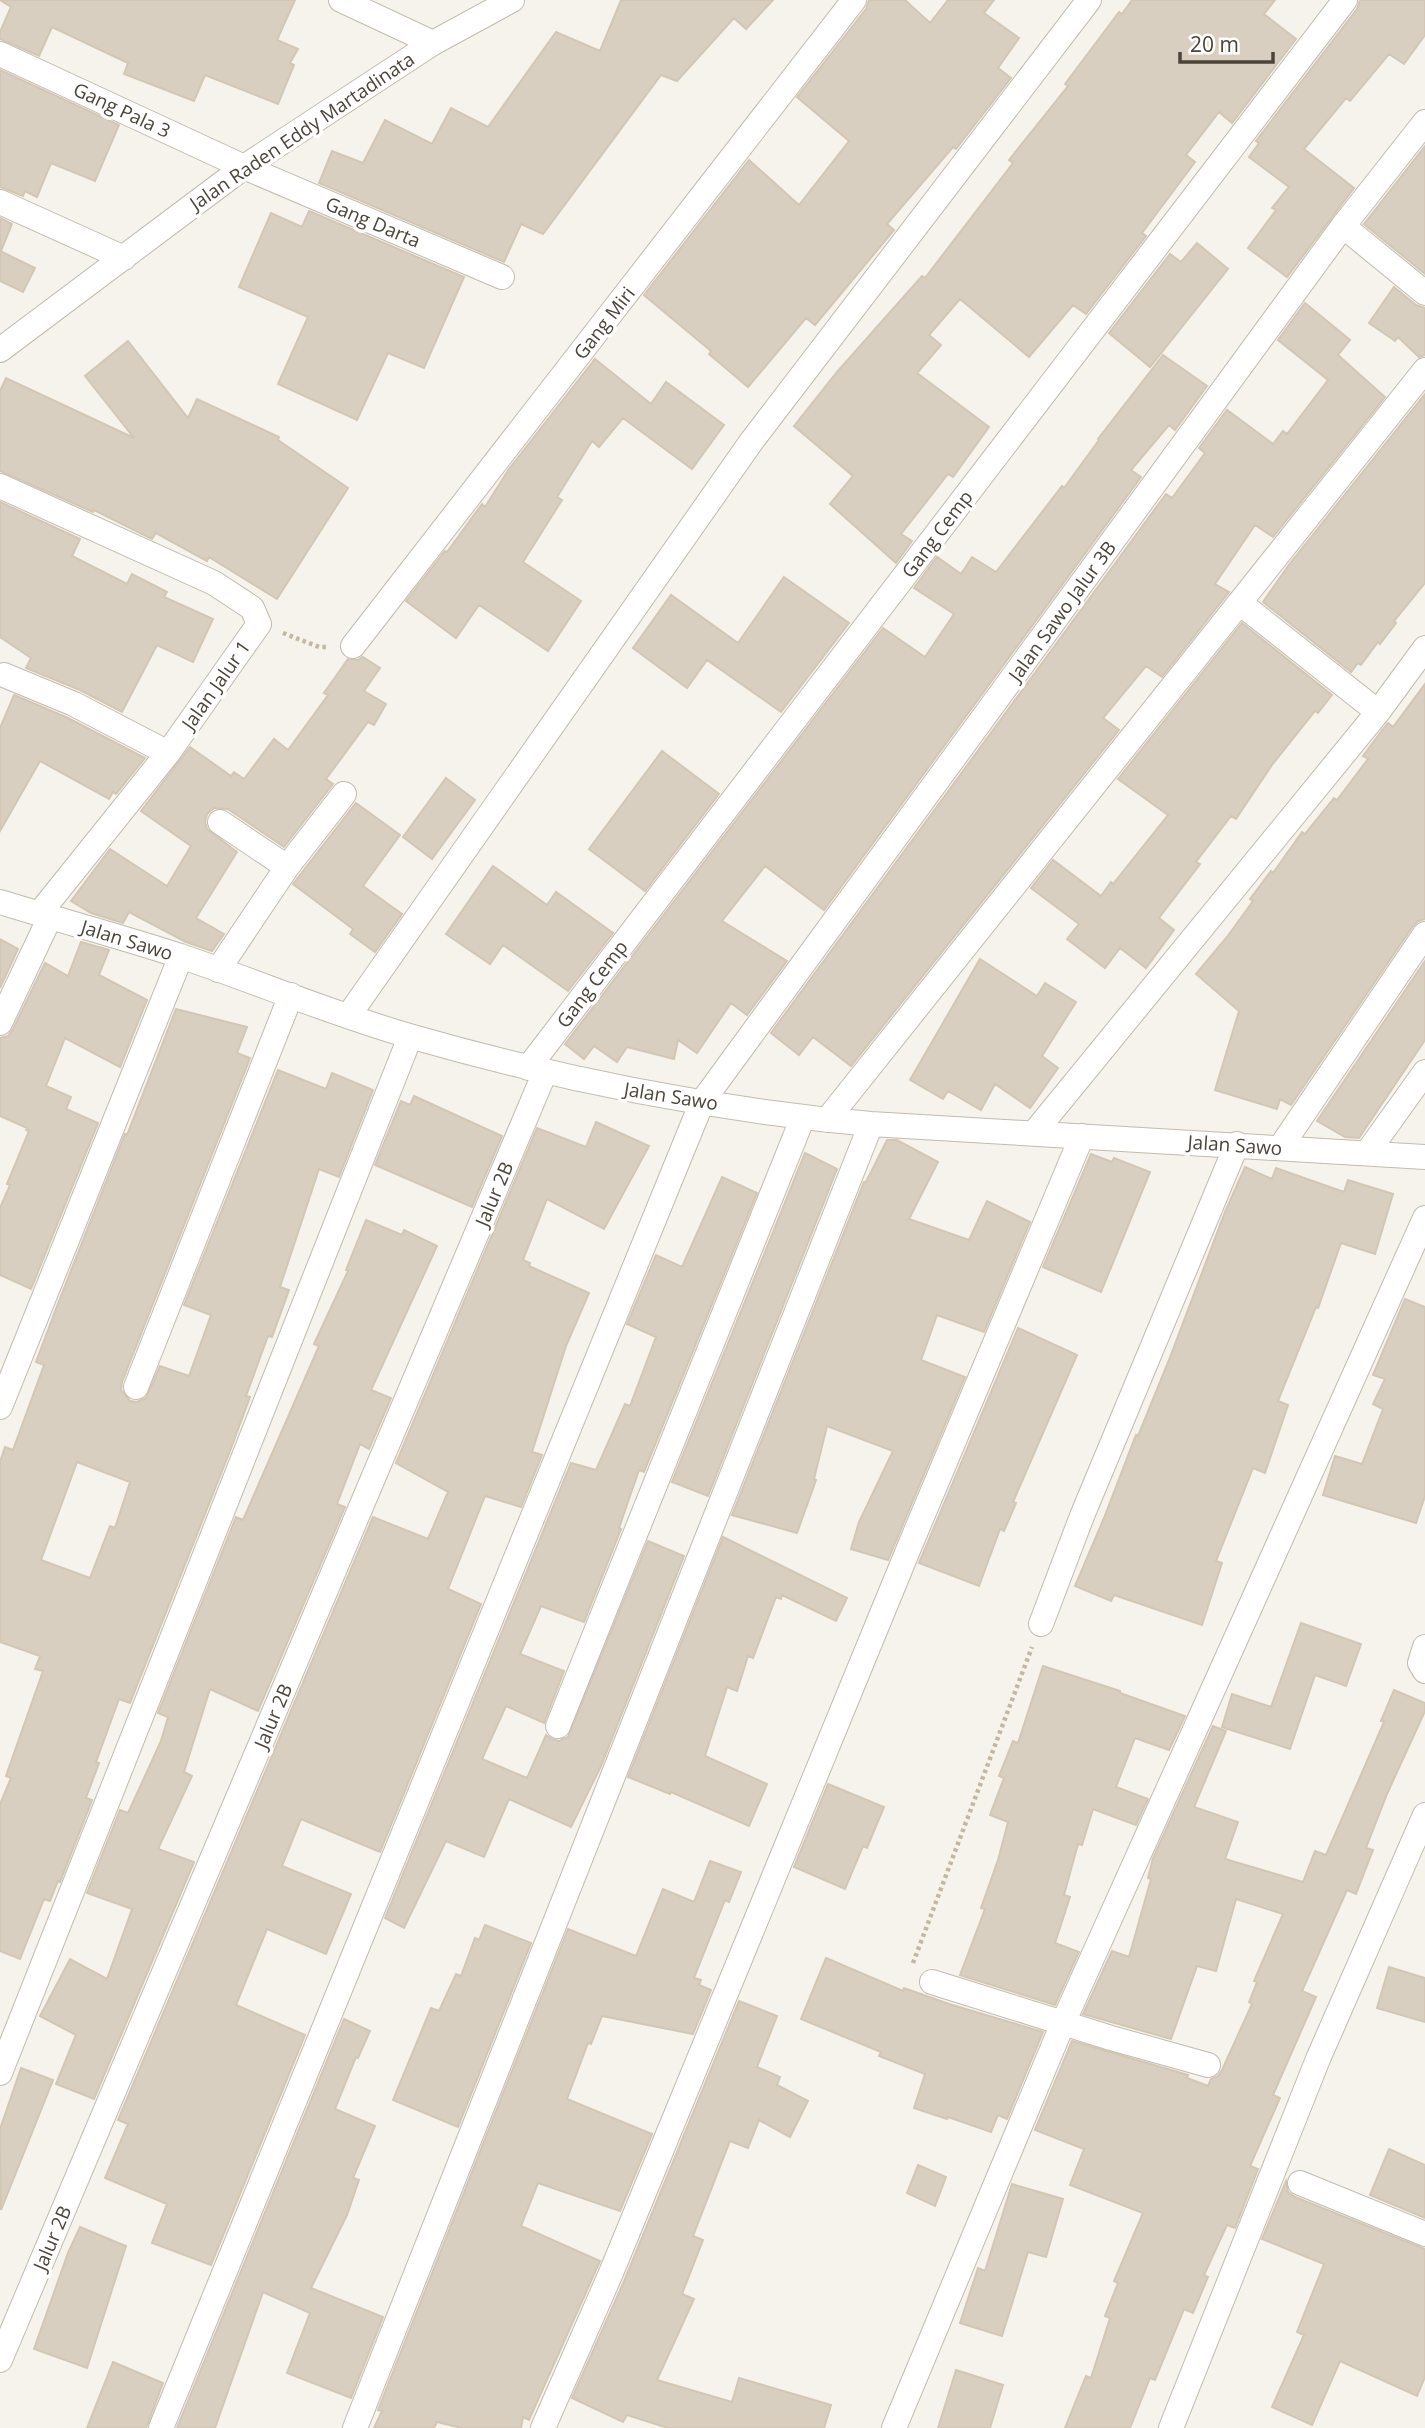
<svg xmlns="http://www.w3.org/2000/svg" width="1425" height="2428" viewBox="0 0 1425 2428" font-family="'Open Sans',sans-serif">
<rect width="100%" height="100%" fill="#f6f3ec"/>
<path fill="#d8cfc1" stroke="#d3c7b4" stroke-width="2" fill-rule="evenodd" d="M 0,0 L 295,0 L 277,40 L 298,49 L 290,63 L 294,65 L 278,104 L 205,75 L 194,101 L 124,74 L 128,63 L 52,27 L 39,56 L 0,39 L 0,32 L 11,7 Z
M 621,0 L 773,0 L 746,29 L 734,18 L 677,81 L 661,75 L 543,234 L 521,224 L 504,262 L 319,183 L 332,151 L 363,163 L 385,120 L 432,144 L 451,108 L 488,127 L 556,32 L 600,51 Z
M 869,0 L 905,0 L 930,23 L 948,0 L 994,0 L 984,13 L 1019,38 L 998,68 L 1011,78 L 956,149 L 953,147 L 887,224 L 894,230 L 815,325 L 806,318 L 748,387 L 709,354 L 711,351 L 644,295 L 749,160 L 799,205 L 849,141 L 797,97 L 866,9 Z
M 1132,0 L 1275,0 L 1264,14 L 1296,39 L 1232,123 L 1219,112 L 1186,155 L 1195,162 L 1142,233 L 1146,236 L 1086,314 L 1073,305 L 1029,357 L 960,299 L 929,335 L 941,345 L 917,373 L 989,427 L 953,477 L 948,474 L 901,534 L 912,541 L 896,563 L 830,504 L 853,476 L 794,426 L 837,372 L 922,276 L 925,278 L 1013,163 L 1009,160 L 1068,86 L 1065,84 L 1119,12 L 1122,14 Z
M 1360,0 L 1425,0 L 1425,35 L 1404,64 L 1389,54 L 1350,101 L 1346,98 L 1304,149 L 1354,188 L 1287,277 L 1248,248 L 1276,210 L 1272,208 L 1289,187 L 1249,157 L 1259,143 L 1256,141 L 1357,9 Z
M 0,70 L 119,125 L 95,181 L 51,163 L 37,197 L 25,191 L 23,196 L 0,187 Z
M 1425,146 L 1425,274 L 1364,224 Z
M 309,211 L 464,277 L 424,368 L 388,353 L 357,420 L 278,384 L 308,317 L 239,287 L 271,213 L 302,227 Z
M 0,218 L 12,224 L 1,251 L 0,251 Z
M 1197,243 L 1228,269 L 1150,367 L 1109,333 L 1170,254 L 1181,262 Z
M 0,251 L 35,268 L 23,292 L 0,281 Z
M 1394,287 L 1416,305 L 1425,308 L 1425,355 L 1419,357 L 1398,337 L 1395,341 L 1369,323 Z
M 1305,303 L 1350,340 L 1338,355 L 1385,397 L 1273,537 L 1255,525 L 1215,584 L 1229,592 L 1162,677 L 1146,666 L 1103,718 L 1119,730 L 851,1066 L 813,1037 L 799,1055 L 771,1033 L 1166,494 L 1172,498 L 1205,453 L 1199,448 L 1227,410 L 1273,444 L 1283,431 L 1287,434 L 1328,380 L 1278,340 Z
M 128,341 L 188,418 L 197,399 L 279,437 L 278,440 L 348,488 L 277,599 L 209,557 L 207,561 L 156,533 L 152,539 L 94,510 L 93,512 L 0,471 L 0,391 L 6,378 L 134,438 L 85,376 Z
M 1163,355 L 1207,386 L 1175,430 L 1169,425 L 1131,470 L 1141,477 L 824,910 L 765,866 L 722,921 L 787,961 L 747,1015 L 731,1003 L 697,1053 L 678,1040 L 674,1059 L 627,1047 L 617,1062 L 594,1046 L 584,1059 L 565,1044 L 883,628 L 925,657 L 954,614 L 914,588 L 937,557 L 961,574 L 972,557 L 996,572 L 1062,486 L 1064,488 L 1099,440 L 1098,439 Z
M 595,359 L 651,404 L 666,382 L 724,425 L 692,469 L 623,418 L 599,447 L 592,441 L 557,497 L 562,500 L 523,562 L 581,601 L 548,651 L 479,605 L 456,638 L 406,601 L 445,551 L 447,552 L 482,504 L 485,507 L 509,469 Z
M 1425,394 L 1425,583 L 1394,621 L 1396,623 L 1380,644 L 1378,642 L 1361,665 L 1358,663 L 1351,672 L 1263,602 L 1288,566 Z
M 0,502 L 80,539 L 72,556 L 127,584 L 132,574 L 167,592 L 164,597 L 213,619 L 193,662 L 157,645 L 122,712 L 80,690 L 26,668 L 31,658 L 0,637 Z
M 784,577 L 849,623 L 781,712 L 707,660 L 687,688 L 633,648 L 671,595 L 738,643 Z
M 1242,623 L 1332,695 L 1318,713 L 1315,711 L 1272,765 L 1236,819 L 1231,816 L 1196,862 L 1200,864 L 1159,918 L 1174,930 L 1146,968 L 1120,948 L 1105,968 L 1067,939 L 1079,924 L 1031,888 L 1053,860 L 1101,896 L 1111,882 L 1113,884 L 1168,815 L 1118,779 Z
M 363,657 L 380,668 L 364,691 L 386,704 L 374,725 L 368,722 L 326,779 L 333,784 L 284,847 L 228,809 L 214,808 L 207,814 L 205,822 L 207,829 L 237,852 L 196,918 L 224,934 L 212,951 L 186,942 L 129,912 L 123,923 L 91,913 L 71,901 L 110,849 L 167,886 L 191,846 L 141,811 L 190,747 L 231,776 L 234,772 L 244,779 L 274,739 L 288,750 L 328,695 L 324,693 L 348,659 L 358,660 Z
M 1425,684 L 1425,919 L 1418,921 L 1413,926 L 1291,1105 L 1280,1099 L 1277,1109 L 1215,1090 L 1239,1011 L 1196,974 L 1227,937 L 1253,901 L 1250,899 L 1271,871 L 1273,873 L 1302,832 L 1305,834 L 1334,798 L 1337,800 L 1368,759 L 1363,756 L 1380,733 L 1388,723 L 1393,727 Z
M 14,695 L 68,718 L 145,758 L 116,794 L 113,792 L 109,799 L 40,761 L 0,831 L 0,728 Z
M 662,751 L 719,794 L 645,891 L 589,849 Z
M 446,778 L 475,800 L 432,859 L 403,837 Z
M 356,803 L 400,835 L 363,886 L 402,914 L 375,952 L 350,934 L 353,929 L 293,884 Z
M 493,866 L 547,905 L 556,892 L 613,933 L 568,991 L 503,945 L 490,964 L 446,934 Z
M 0,939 L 18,949 L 0,988 Z
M 81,942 L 109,950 L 99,975 L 147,1000 L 120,1067 L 65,1038 L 46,1086 L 71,1097 L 66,1109 L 98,1123 L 31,1289 L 0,1275 L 0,1208 L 10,1185 L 7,1184 L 29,1131 L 26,1130 L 27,1128 L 0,1116 L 0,1038 L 8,1036 L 13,1029 L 45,963 L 68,976 Z
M 980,959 L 1037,996 L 1045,983 L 1076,1002 L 1042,1056 L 1058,1068 L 1030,1108 L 995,1084 L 981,1110 L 948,1091 L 943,1099 L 910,1080 Z
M 1425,961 L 1425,1040 L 1359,1138 L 1345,1137 L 1317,1121 Z
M 176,1009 L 247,1027 L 237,1053 L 250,1058 L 122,1382 L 121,1390 L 130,1401 L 137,1402 L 146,1398 L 160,1366 L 189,1376 L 211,1315 L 184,1305 L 278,1070 L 326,1089 L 332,1073 L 373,1090 L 339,1177 L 319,1169 L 280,1287 L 289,1290 L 272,1337 L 268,1336 L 246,1396 L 250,1397 L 230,1451 L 130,1703 L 119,1699 L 96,1762 L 99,1763 L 86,1798 L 92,1800 L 60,1882 L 58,1881 L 50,1901 L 44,1899 L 20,1959 L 0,1951 L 0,1804 L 11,1778 L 6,1776 L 43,1671 L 35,1669 L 40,1656 L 0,1642 L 0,1462 L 5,1447 L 13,1450 L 44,1365 L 36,1362 L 59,1301 L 125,1134 L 127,1135 ZM 77,1462 L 130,1482 L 115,1528 L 110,1526 L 90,1578 L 41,1560 Z
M 414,1096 L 502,1136 L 472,1207 L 375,1165 L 401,1101 L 410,1105 Z
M 596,1122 L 649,1146 L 604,1229 L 547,1199 L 523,1260 L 530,1263 L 529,1266 L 589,1293 L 566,1346 L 532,1452 L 542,1455 L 521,1507 L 485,1496 L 448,1589 L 481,1604 L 380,1852 L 301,1819 L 282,1866 L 351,1894 L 326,1954 L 267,1929 L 236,2005 L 305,2035 L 211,2265 L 152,2243 L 167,2204 L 105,2178 L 128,2124 L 118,2120 L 373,1517 L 428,1539 L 448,1492 L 396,1463 L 537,1128 L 586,1147 Z
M 887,1140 L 897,1140 L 938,1162 L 909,1219 L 969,1240 L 987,1201 L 1030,1222 L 984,1332 L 937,1315 L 921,1360 L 965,1377 L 888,1560 L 851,1549 L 859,1522 L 893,1451 L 827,1426 L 814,1479 L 816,1480 L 797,1533 L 732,1515 L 864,1182 L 866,1182 Z
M 805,1153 L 837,1169 L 708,1496 L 672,1482 Z
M 1091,1154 L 1112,1162 L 1114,1158 L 1150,1172 L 1101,1292 L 1043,1267 Z
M 1245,1167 L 1272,1179 L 1276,1168 L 1344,1192 L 1348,1180 L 1393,1194 L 1375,1254 L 1341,1243 L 1318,1308 L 1316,1307 L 1278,1401 L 1288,1405 L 1265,1473 L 1253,1468 L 1216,1561 L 1222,1563 L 1202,1625 L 1114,1595 L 1111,1601 L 1075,1586 L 1104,1518 L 1136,1435 L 1138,1436 L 1169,1360 L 1225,1212 Z
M 722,1177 L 757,1193 L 644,1472 L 639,1470 L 619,1528 L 621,1529 L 584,1622 L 541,1606 L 520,1654 L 564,1671 L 544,1723 L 506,1706 L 482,1759 L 527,1778 L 546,1735 L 552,1739 L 559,1741 L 568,1737 L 648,1541 L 684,1556 L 601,1766 L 571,1827 L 509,1799 L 484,1857 L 446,1841 L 404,1928 L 385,1918 L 571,1463 L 596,1470 L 625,1404 L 630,1406 L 656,1337 L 627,1324 L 656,1255 L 682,1267 Z
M 366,1220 L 402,1235 L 404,1230 L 437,1246 L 371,1390 L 391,1398 L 369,1449 L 360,1444 L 337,1504 L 345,1507 L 258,1711 L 210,1689 L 184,1772 L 192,1776 L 158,1849 L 194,1862 L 94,2099 L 56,2084 L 76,2035 L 40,2016 L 70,1959 L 107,1979 L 132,1909 L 87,1893 L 120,1810 L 128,1813 L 161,1741 L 168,1717 L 158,1713 L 236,1517 L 243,1520 L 319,1346 L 314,1344 L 348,1271 L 346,1270 Z
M 1405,1299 L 1425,1307 L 1425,1496 L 1416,1523 L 1323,1495 L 1335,1456 L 1362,1464 L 1383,1409 L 1373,1404 L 1385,1379 L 1373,1375 Z
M 1018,1328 L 1077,1355 L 1013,1502 L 1016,1503 L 1004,1531 L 1000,1529 L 979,1586 L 919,1563 Z
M 723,1537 L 847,1598 L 836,1621 L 782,1595 L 781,1599 L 776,1597 L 753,1658 L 748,1656 L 737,1691 L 727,1687 L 705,1756 L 767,1784 L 749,1826 L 671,1792 L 670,1794 L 628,1777 Z
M 1301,1623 L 1361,1644 L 1346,1686 L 1315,1675 L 1290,1749 L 1222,1727 L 1232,1694 L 1271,1707 Z
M 1043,1666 L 1120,1691 L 1120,1693 L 1185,1716 L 1169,1750 L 1135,1738 L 1116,1787 L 1148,1799 L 1136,1825 L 1093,1809 L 1082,1845 L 1078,1844 L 1064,1895 L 1070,1897 L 1055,1943 L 1079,1952 L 1055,2005 L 960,1975 L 985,1909 L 981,1908 L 998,1860 L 1008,1822 L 990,1815 L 1004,1778 L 999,1776 L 1013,1741 L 1018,1743 Z
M 1394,1690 L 1425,1703 L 1425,1711 L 1387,1794 L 1366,1848 L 1373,1850 L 1356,1894 L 1347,1890 L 1302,1991 L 1316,1997 L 1273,2095 L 1280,2098 L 1250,2166 L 1258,2169 L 1235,2228 L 1227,2225 L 1204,2275 L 1208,2277 L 1193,2313 L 1184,2309 L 1155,2380 L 1150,2378 L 1130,2428 L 1065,2428 L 1086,2376 L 1091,2378 L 1110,2318 L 1105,2316 L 1118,2283 L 1114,2281 L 1143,2213 L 1070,2185 L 1084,2149 L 1035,2130 L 1072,2041 L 1188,2075 L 1187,2078 L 1208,2086 L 1211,2079 L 1218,2076 L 1222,2070 L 1252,2004 L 1249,2002 L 1257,1982 L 1254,1981 L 1283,1914 L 1236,1899 L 1216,1971 L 1197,1966 L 1171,2039 L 1083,2014 L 1112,1951 L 1129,1957 L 1151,1879 L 1148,1878 L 1153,1858 L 1213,1726 L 1226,1731 L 1194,1807 L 1238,1822 L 1225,1859 L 1303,1882 L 1315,1851 L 1326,1855 L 1384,1722 L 1381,1721 Z
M 828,1784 L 884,1807 L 867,1848 L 863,1846 L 845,1889 L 794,1867 Z
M 710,1861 L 741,1872 L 729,1902 L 725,1900 L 694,1978 L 701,1980 L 699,1985 L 711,1990 L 693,2034 L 602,2016 L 591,2044 L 588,2043 L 567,2099 L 652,2134 L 620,2211 L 538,2183 L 521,2226 L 600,2261 L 529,2420 L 523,2417 L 521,2428 L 462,2428 L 437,2422 L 434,2428 L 374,2428 L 382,2411 L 378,2410 L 568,1929 L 636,1956 L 663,1889 L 694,1902 Z
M 485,1925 L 531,1943 L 458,2127 L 393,2100 L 431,2008 L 439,2011 L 456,1974 L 461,1976 L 475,1938 L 479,1940 Z
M 826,1958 L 903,1991 L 904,1988 L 949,2004 L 1043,2032 L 1007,2119 L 998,2115 L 991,2132 L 948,2117 L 947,2119 L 914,2108 L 925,2074 L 879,2056 L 881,2052 L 801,2019 Z
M 1389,1967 L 1425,1978 L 1425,2022 L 1377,2008 Z
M 739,2001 L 777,2016 L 757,2067 L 780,2077 L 777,2085 L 808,2101 L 790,2137 L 759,2120 L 748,2148 L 730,2141 L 693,2236 L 703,2240 L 682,2294 L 694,2299 L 657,2380 L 732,2402 L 739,2378 L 831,2405 L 824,2428 L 668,2428 L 627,2415 L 623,2422 L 572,2398 L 625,2279 Z
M 344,2019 L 370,2031 L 358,2058 L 356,2057 L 335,2109 L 375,2126 L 353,2178 L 359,2180 L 347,2215 L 311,2288 L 383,2317 L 351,2398 L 287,2373 L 310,2313 L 263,2292 L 215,2428 L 177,2428 Z
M 21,2068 L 53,2080 L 1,2210 L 0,2129 Z
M 1389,2149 L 1425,2165 L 1425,2218 L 1370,2195 Z
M 918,2165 L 946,2177 L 935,2206 L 907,2193 Z
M 1286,2181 L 1288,2192 L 1295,2197 L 1425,2249 L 1425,2377 L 1417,2396 L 1340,2361 L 1312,2425 L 1272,2407 L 1304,2335 L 1297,2332 L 1324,2264 L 1262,2239 Z
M 1012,2184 L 1063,2199 L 1046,2257 L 1028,2252 L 1002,2336 L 960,2323 L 978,2268 L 985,2271 Z
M 80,2227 L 126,2246 L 87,2368 L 34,2349 L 68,2253 Z
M 113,2362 L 163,2383 L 146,2428 L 87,2428 Z
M 956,2370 L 1003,2385 L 990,2428 L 938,2428 Z"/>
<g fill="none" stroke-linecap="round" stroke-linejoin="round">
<g stroke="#c2bbae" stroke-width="26">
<path id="minor" d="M 341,0 L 433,43
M 0,54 L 244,167 L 502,277
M 0,202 L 124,258
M 1343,226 L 1425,293
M 0,350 L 244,167 L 433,43 L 512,0
M 0,486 L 214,583 L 252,608 L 259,624 L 168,753 L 39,914
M 1240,603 L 1378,712
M 353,646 L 854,0
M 4,675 L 74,704 L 168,753
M 220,822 L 287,867
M 0,902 C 61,921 123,937 183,957 C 260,983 335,1015 413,1037 C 563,1080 716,1110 871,1124 L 1425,1157
M 218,970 L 287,867 L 344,794
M 349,1015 L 751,442 L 1089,0
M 0,1023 L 50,917
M 528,1068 L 1345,0
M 827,1120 L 1425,370
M 1034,1133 L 1378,712 L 1425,648
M 1280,1148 L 1425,934
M 1367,1153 L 1425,1072
M 136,1387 L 291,995
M 0,1407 L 181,956
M 1041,1624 L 1082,1516 L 1237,1144
M 1425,1647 L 1420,1663 L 1425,1671
M 558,1726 L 803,1117
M 932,1982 L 1111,2038 L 1208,2065
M 0,2073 L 410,1037
M 1300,2183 L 1425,2234
M 0,2360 L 545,1072
M 161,2428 L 702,1102 L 1343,226 L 1425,122
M 355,2428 L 871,1124
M 543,2428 L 611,2273 L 911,1543 L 1082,1136
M 894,2428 L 1063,2023 L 1425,1218
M 1171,2428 L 1318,2059 L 1425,1815"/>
</g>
<path stroke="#c4b79f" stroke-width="4.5" stroke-dasharray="3.5 3.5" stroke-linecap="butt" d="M 283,633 L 319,647 L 328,647
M 913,1963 L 1032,1647"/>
<use href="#minor" stroke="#fff" stroke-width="24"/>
</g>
<g text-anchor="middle" stroke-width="7" stroke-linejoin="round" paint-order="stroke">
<g font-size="19" fill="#4b4439" stroke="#fff">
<text transform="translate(122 110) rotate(25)" y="7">Gang Pala 3</text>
<text transform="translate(302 131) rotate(-34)" y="7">Jalan Raden Eddy Martadinata</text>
<text transform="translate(373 222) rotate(23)" y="7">Gang Darta</text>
<text transform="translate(604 323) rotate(-52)" y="7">Gang Miri</text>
<text transform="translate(937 534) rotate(-53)" y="7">Gang Cemp</text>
<text transform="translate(1062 611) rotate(-54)" y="7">Jalan Sawo Jalur 3B</text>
<text transform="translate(216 685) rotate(-55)" y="7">Jalan Jalur 1</text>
<text transform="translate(127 940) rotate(17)" y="7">Jalan Sawo</text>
<text transform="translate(592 984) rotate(-53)" y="7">Gang Cemp</text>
<text transform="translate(671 1096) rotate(9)" y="7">Jalan Sawo</text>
<text transform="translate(1235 1145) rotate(4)" y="7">Jalan Sawo</text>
<text transform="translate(494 1194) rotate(-67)" y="7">Jalur 2B</text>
<text transform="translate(273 1716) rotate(-67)" y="7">Jalur 2B</text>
<text transform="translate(52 2238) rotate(-67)" y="7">Jalur 2B</text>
</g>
</g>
<path d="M1180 52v10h93v-10" fill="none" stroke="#4b4439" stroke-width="3.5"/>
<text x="1190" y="52" font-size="21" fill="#4b4439" stroke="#ffffff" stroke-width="5" paint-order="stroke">20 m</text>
</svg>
